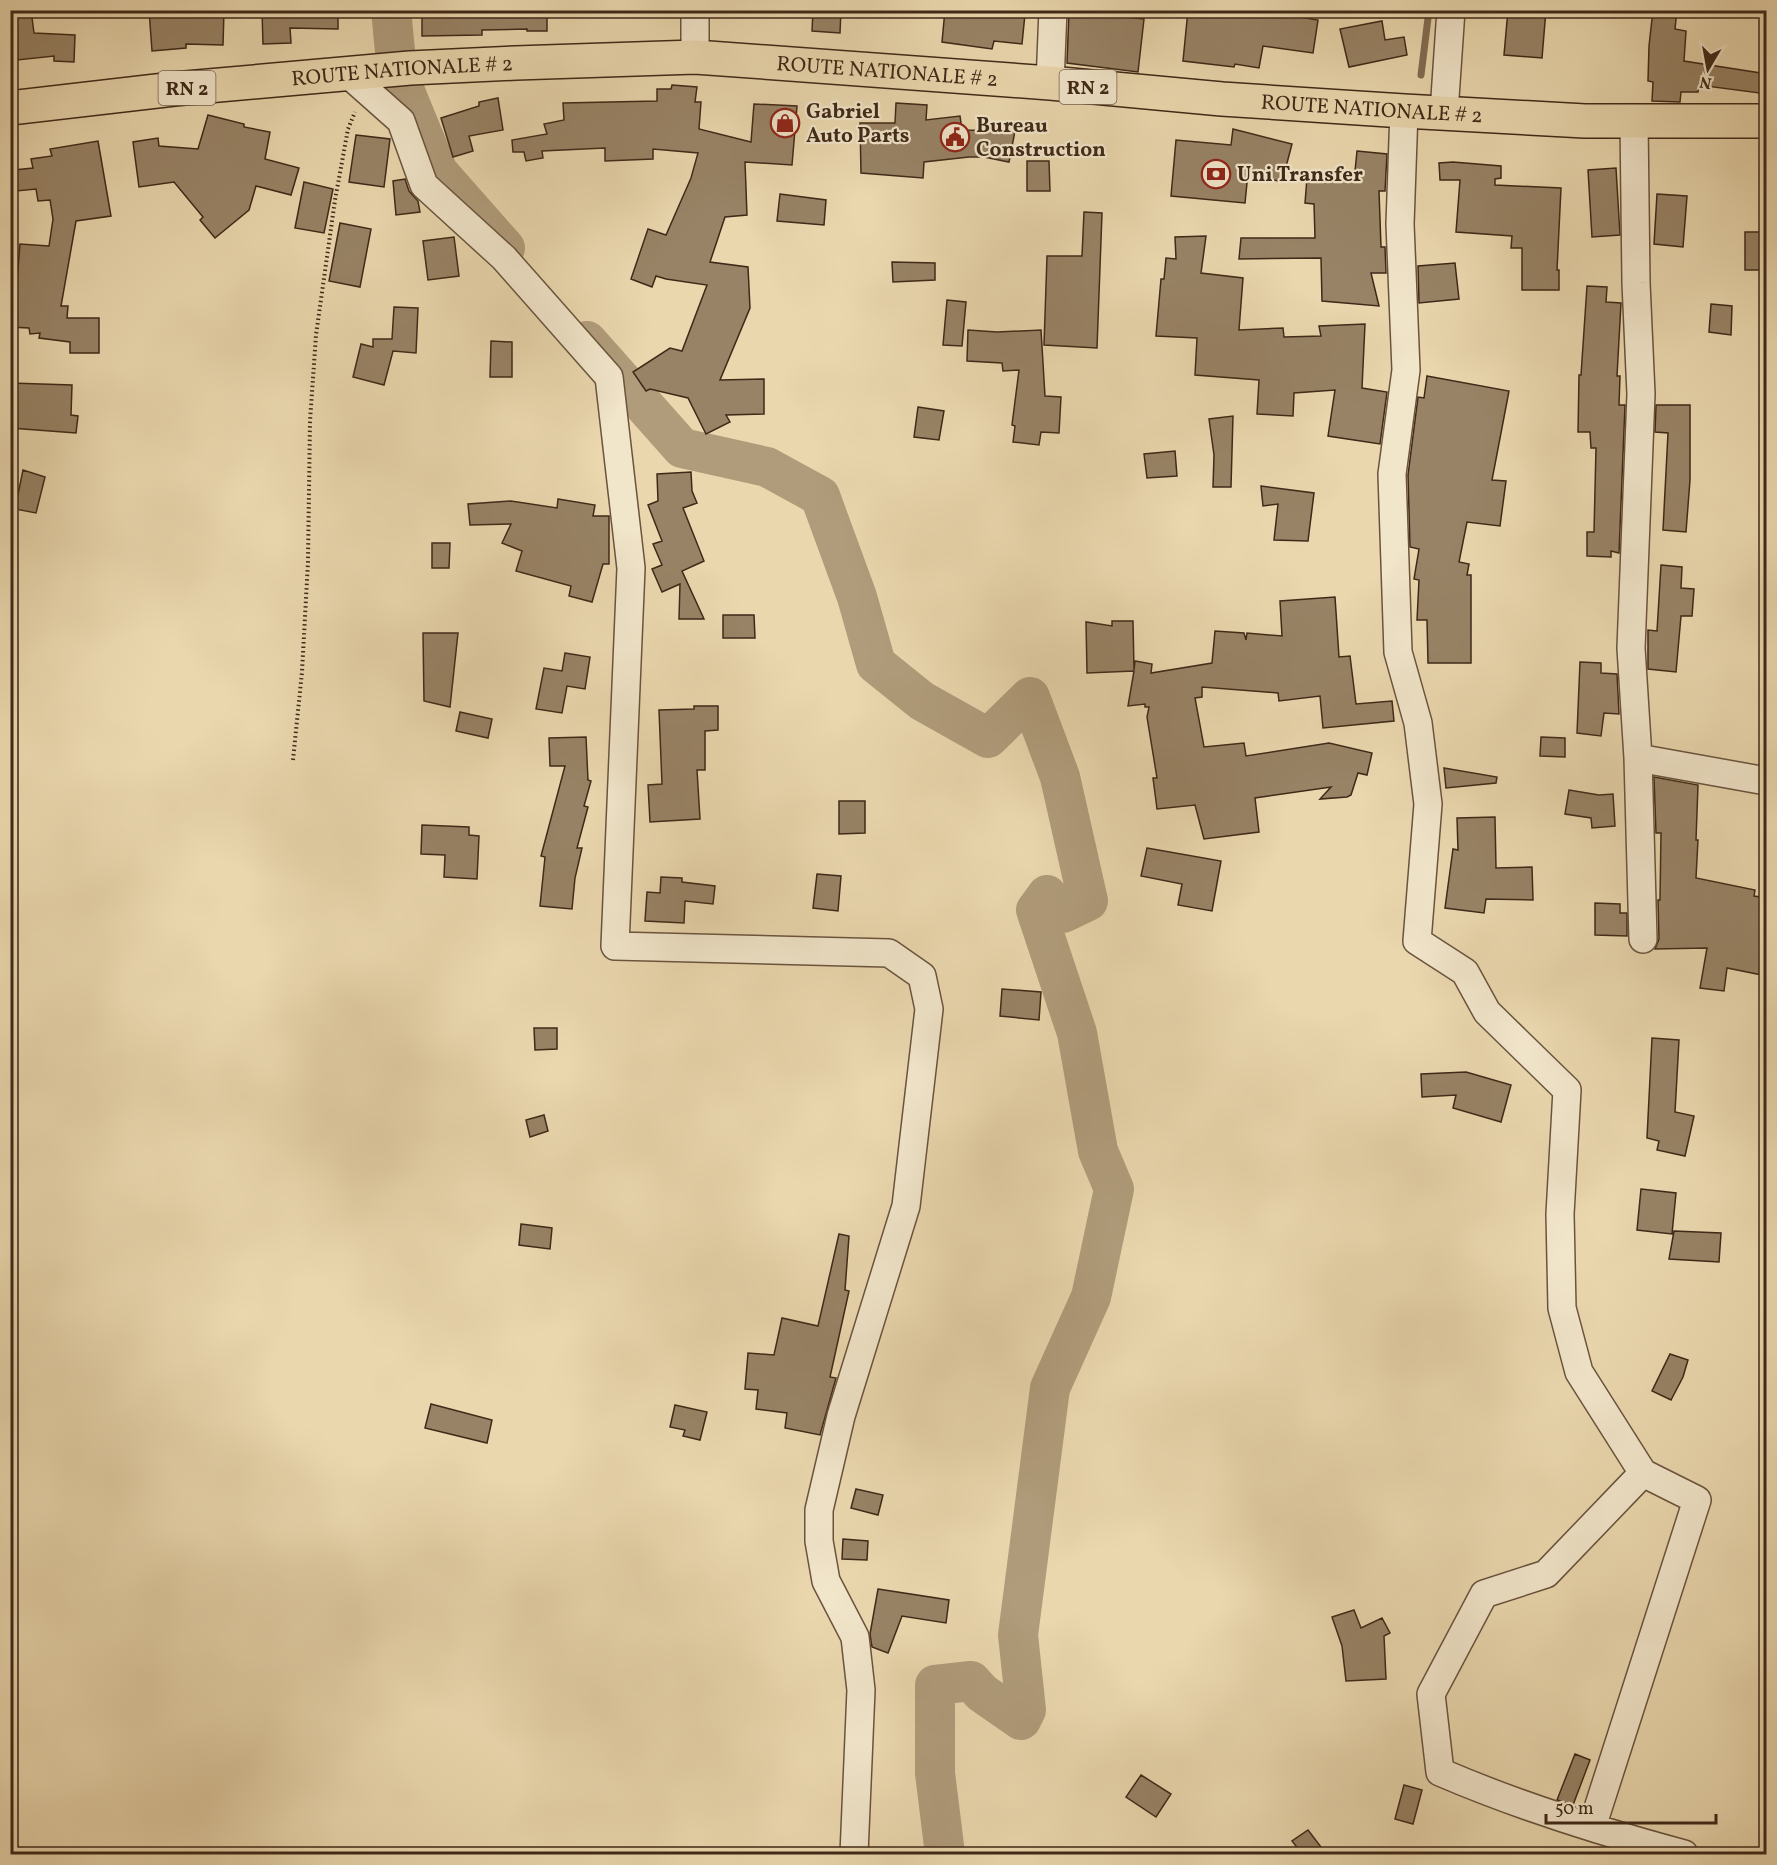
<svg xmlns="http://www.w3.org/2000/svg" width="1777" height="1865" viewBox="0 0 1777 1865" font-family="Vollkorn,serif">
<rect width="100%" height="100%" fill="#ead7ae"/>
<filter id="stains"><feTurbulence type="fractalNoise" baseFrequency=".00333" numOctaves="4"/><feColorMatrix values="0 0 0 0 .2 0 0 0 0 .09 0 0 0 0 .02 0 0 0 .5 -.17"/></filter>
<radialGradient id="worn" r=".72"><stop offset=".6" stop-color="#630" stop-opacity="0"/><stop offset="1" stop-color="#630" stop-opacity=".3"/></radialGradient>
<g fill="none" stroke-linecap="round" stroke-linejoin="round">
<path stroke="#836e53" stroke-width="7" d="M 1421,75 L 1429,10"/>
<path stroke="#b09c7b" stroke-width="40" d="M 391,10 L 397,72 L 438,172 L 505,248
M 587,341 L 682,448 L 767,467 L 820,496 L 857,597 L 876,664 L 922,701 L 988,738 L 1030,697 L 1060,777 L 1088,901 L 1063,913 L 1047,895 L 1036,910 L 1077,1033 L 1098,1151 L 1114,1189 L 1091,1297 L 1050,1388 L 1018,1635 L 1026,1710 L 1021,1720 L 982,1693 L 971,1681 L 935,1685 L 935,1773 L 945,1854"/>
</g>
<path fill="#988366" stroke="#3f2918" stroke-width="1.5" d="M 10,10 L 31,10 L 34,33 L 75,35 L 74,62 L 54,61 L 54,56 L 17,60 L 17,56 L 10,57 Z
M 149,10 L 224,10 L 223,45 L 186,44 L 186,48 L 152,51 Z
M 262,10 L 338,10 L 338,29 L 290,28 L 291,43 L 263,44 Z
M 422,10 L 547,10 L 547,31 L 527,31 L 527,29 L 482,30 L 482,35 L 422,36 Z
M 813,10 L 841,10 L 840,33 L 812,31 Z
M 945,10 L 995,10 L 1025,14 L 1022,44 L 994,41 L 992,49 L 942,42 Z
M 1188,10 L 1237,10 L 1272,17 L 1273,10 L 1294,10 L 1293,16 L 1318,20 L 1313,53 L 1263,46 L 1259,68 L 1235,64 L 1234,67 L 1183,61 Z
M 1508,10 L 1546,10 L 1542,58 L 1504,55 Z
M 1653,10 L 1677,10 L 1675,29 L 1686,31 L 1684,61 L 1767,74 L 1767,94 L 1699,85 L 1698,92 L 1681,92 L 1680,102 L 1652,101 L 1653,82 L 1648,81 L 1649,46 Z
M 1069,11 L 1144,19 L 1138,72 L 1067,63 Z
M 1382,21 L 1385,40 L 1404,37 L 1407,55 L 1349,67 L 1340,29 Z
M 672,85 L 697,87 L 695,102 L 701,102 L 699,129 L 751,142 L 754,104 L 797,106 L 792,165 L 745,162 L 747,215 L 725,217 L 710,262 L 748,267 L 750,308 L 720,380 L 764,379 L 764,414 L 726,415 L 730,422 L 706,434 L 688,398 L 650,389 L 646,391 L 633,372 L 670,348 L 682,351 L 707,285 L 666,279 L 656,276 L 652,287 L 631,279 L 648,229 L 666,235 L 691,178 L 698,153 L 653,149 L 653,159 L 605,161 L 605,148 L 542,151 L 543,158 L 526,161 L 524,152 L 513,152 L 512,140 L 547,134 L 544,124 L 564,120 L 563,103 L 657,101 L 657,89 L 671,89 Z
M 498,98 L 503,130 L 469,136 L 473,151 L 453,157 L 441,118 L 479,106 L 479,102 Z
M 896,103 L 927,105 L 926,120 L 960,116 L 962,130 L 1015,131 L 1009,162 L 984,157 L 969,157 L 924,162 L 923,178 L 861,173 L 860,123 L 895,123 Z
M 208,115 L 244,124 L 244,127 L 270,132 L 265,159 L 299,168 L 291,195 L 256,186 L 249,210 L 215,238 L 200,220 L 203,217 L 174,182 L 139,187 L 133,142 L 158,138 L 159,146 L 198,149 Z
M 1233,129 L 1292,144 L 1282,182 L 1248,173 L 1245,203 L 1171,196 L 1176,140 L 1231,145 Z
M 356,135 L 390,139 L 384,187 L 349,182 Z
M 98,141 L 111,216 L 76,221 L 61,306 L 68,306 L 67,318 L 99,318 L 99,353 L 70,353 L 70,342 L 39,338 L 40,333 L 30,334 L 29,328 L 10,327 L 10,305 L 15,306 L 20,244 L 49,246 L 53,219 L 50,200 L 38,201 L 36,189 L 16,191 L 14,170 L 33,168 L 31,159 L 52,156 L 50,149 Z
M 1357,151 L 1387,154 L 1385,191 L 1379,191 L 1381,247 L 1385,247 L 1386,273 L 1371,273 L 1379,306 L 1322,301 L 1321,258 L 1239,259 L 1241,238 L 1315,238 L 1314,204 L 1305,203 L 1307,178 L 1354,181 Z
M 1027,161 L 1049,161 L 1050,191 L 1027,191 Z
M 1453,162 L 1501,166 L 1501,178 L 1495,179 L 1495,185 L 1561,188 L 1557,270 L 1559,270 L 1559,290 L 1522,290 L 1522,248 L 1511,248 L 1512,236 L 1456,232 L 1460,180 L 1440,180 L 1439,163 Z
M 1616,168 L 1620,235 L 1592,237 L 1588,170 Z
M 405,179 L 409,191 L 418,201 L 420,212 L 396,215 L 393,181 Z
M 304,182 L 333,189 L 324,233 L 295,228 Z
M 780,194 L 826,200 L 824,225 L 777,221 Z
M 1657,194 L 1687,196 L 1683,247 L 1654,244 Z
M 1084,212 L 1102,213 L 1097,348 L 1044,345 L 1047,256 L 1082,256 Z
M 340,223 L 371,229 L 360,287 L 329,281 Z
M 1745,232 L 1767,232 L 1767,270 L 1745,270 Z
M 1206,236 L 1201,273 L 1243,278 L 1239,330 L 1283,328 L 1284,337 L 1321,336 L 1319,326 L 1365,324 L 1362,388 L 1387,392 L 1380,444 L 1328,436 L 1335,390 L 1294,393 L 1293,416 L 1257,414 L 1259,380 L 1195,375 L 1197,338 L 1156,336 L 1161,279 L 1164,279 L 1166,258 L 1176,259 L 1175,237 Z
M 454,237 L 459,276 L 428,280 L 423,241 Z
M 892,262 L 935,263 L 935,280 L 893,282 Z
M 1455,263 L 1459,299 L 1419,303 L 1418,266 Z
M 1587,286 L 1607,287 L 1606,302 L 1621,303 L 1617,376 L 1620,376 L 1619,405 L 1625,405 L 1619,553 L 1611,551 L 1611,557 L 1587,556 L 1587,532 L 1594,532 L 1596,448 L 1591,448 L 1590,432 L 1578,432 L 1579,375 L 1581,375 Z
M 947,300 L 966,302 L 962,346 L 943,345 Z
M 1711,304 L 1732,306 L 1731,335 L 1709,332 Z
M 394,307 L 418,308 L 416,353 L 393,351 L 384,385 L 353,377 L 361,344 L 373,347 L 373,339 L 392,339 Z
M 968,330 L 997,332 L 1041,330 L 1045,396 L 1061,397 L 1059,433 L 1041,432 L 1039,445 L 1013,442 L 1015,426 L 1012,425 L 1019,370 L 1003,371 L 1002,363 L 967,361 Z
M 491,341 L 512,342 L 512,377 L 490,377 Z
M 1427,376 L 1509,391 L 1492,480 L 1506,481 L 1500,526 L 1467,522 L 1459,562 L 1469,564 L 1467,575 L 1471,575 L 1471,663 L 1428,663 L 1427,620 L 1417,620 L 1419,580 L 1414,579 L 1419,549 L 1410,547 L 1408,475 L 1418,397 L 1424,398 Z
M 10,383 L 72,385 L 71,415 L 78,416 L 76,433 L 10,428 Z
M 1656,405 L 1690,405 L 1690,480 L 1686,532 L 1663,530 L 1668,433 L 1655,432 Z
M 918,407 L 944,411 L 939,440 L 914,437 Z
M 1233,416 L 1231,487 L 1213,487 L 1214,455 L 1209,419 Z
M 1175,451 L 1177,476 L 1147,478 L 1144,454 Z
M 23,470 L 45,477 L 36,513 L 15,509 Z
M 691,472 L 692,491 L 697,503 L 683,508 L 704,561 L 682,571 L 704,619 L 679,619 L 680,584 L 662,592 L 652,569 L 662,565 L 653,544 L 662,541 L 648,505 L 658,501 L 657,474 Z
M 1261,486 L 1314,493 L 1308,541 L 1274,540 L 1278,504 L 1263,506 Z
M 558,499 L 595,505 L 593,516 L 609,516 L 609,564 L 603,564 L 592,602 L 569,596 L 571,586 L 516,571 L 522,551 L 502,543 L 511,524 L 470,525 L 468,504 L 511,501 L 557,508 Z
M 432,543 L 450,543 L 449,568 L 432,568 Z
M 1661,565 L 1682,567 L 1681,588 L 1694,589 L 1692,616 L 1681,616 L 1676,672 L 1648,669 L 1648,630 L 1657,631 Z
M 1335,597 L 1339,657 L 1350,656 L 1356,704 L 1392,701 L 1394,721 L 1323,728 L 1320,696 L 1279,701 L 1278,693 L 1202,687 L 1202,697 L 1195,698 L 1204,747 L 1244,743 L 1246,756 L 1329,743 L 1372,753 L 1367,775 L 1358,773 L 1351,795 L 1347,797 L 1320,799 L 1331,787 L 1255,798 L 1259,832 L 1204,839 L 1195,805 L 1157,809 L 1153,778 L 1157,778 L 1147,717 L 1149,707 L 1145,707 L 1145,704 L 1128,706 L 1134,671 L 1087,673 L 1086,622 L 1112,626 L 1112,621 L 1133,621 L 1134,670 L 1135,661 L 1152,664 L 1151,673 L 1212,663 L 1215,631 L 1244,633 L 1246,640 L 1247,633 L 1282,636 L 1280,601 Z
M 723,615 L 754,615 L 755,638 L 723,638 Z
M 423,633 L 458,633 L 450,707 L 424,701 Z
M 565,653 L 590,657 L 585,689 L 567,686 L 562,713 L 536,709 L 544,668 L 562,671 Z
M 1580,662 L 1601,663 L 1601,673 L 1617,674 L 1619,714 L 1604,713 L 1601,736 L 1577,733 Z
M 694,706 L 718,706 L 718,730 L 705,731 L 705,770 L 697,770 L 700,819 L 650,822 L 648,785 L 662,784 L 659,710 L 694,709 Z
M 460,712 L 492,719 L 488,738 L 456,731 Z
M 586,737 L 588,780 L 591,781 L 584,806 L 588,807 L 577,848 L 582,848 L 575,878 L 572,909 L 540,906 L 545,857 L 541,856 L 565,766 L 550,766 L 549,738 Z
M 1541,737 L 1565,738 L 1565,757 L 1540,756 Z
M 1444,768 L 1497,777 L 1496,783 L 1446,788 Z
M 1654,777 L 1698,785 L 1696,840 L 1698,840 L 1696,878 L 1755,890 L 1754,896 L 1767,898 L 1767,948 L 1762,975 L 1727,968 L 1724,991 L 1700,988 L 1707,948 L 1655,949 L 1659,939 L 1658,900 L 1660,900 L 1661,833 L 1656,833 Z
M 1569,790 L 1599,795 L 1613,794 L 1615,826 L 1592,828 L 1591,818 L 1565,814 Z
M 839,801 L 865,801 L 865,833 L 839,834 Z
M 1495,817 L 1496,868 L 1532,867 L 1533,900 L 1486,899 L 1484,913 L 1445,908 L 1453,849 L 1458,850 L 1457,818 Z
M 422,825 L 469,827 L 469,835 L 479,836 L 477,879 L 444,877 L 445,855 L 421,854 Z
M 1147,848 L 1221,861 L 1212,911 L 1178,905 L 1182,884 L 1141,876 Z
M 817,874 L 841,876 L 838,911 L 813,908 Z
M 661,877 L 682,878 L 682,882 L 715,886 L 713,904 L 685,901 L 684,923 L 645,921 L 647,892 L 660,893 Z
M 1595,903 L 1620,904 L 1620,913 L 1627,913 L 1627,936 L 1595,935 Z
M 1002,989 L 1041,992 L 1039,1020 L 1000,1016 Z
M 534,1028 L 557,1028 L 557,1049 L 535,1050 Z
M 1652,1038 L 1679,1040 L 1675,1112 L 1694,1116 L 1685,1156 L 1657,1150 L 1659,1141 L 1647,1138 Z
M 1466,1072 L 1511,1085 L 1501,1122 L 1453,1108 L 1456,1095 L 1422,1097 L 1421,1074 Z
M 544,1115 L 548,1131 L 530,1137 L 526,1120 Z
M 1641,1189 L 1676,1193 L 1672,1234 L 1637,1230 Z
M 521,1224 L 552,1228 L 550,1249 L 519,1245 Z
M 1674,1231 L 1721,1233 L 1719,1262 L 1669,1259 Z
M 839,1234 L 849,1236 L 845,1290 L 849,1291 L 830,1377 L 836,1378 L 820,1435 L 785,1428 L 787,1413 L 756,1409 L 758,1390 L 745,1389 L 748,1353 L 774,1355 L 782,1318 L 818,1326 Z
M 1670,1354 L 1688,1360 L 1683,1377 L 1671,1400 L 1652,1391 Z
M 431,1404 L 492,1420 L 487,1443 L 425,1428 Z
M 675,1405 L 707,1412 L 700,1440 L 683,1436 L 685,1430 L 670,1427 Z
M 856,1489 L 883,1495 L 878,1515 L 851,1508 Z
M 843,1539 L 868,1541 L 867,1560 L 842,1559 Z
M 878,1589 L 949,1600 L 946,1623 L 902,1616 L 888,1653 L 872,1647 L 870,1634 Z
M 1354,1610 L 1361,1628 L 1382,1618 L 1390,1633 L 1384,1636 L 1386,1679 L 1346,1681 L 1342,1646 L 1332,1617 Z
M 1575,1754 L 1590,1760 L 1573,1805 L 1557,1800 Z
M 1141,1775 L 1171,1794 L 1156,1817 L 1126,1797 Z
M 1404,1785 L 1422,1790 L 1413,1824 L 1395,1819 Z
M 1308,1830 L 1321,1847 L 1310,1854 L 1302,1854 L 1292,1841 Z"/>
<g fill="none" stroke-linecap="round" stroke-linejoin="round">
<g stroke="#6a543e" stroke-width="30">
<path id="minor" d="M 695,10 L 695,57
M 348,74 L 401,121 L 424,185 L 504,258 L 609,377 L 631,568 L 615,946 L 889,953 L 922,976 L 929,1009 L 906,1206 L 841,1416 L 819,1510 L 819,1541 L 826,1581 L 855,1637 L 861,1690 L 854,1854
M 1050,83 L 1053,10
M 1404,111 L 1400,224 L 1406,370 L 1392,474 L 1398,652 L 1418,723 L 1428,804 L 1417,941 L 1465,972 L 1487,1012 L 1567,1090 L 1560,1214 L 1562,1308 L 1579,1372 L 1643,1473 L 1546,1574 L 1484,1594 L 1431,1694 L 1440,1772 C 1519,1806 1602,1832 1684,1854
M 1444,112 L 1451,10
M 1634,121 L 1636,283 L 1641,394 L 1631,648 L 1638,758 L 1643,939
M 1638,758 L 1766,781
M 1592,1827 L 1697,1500 L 1643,1473"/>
</g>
<g stroke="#3f2918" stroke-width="36">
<g id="primary">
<path id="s1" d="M 10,108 L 174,89 L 410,68 L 516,63 L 695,57 L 1050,83 L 1222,99 L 1404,111 L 1585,121 L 1766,121"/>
</g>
</g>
<path stroke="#3f2918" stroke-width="4" stroke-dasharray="1.5 3" stroke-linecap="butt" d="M 293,760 L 302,672 L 308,562 L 310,421 L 316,335 L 335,200 L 348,129 L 355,112"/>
<use href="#minor" stroke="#f1e5ca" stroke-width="27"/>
<use href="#primary" stroke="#ead7ae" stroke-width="33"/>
</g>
<defs>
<g id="shop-ring" transform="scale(1.5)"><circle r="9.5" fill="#f1e5ca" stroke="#8f2418" stroke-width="1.5"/><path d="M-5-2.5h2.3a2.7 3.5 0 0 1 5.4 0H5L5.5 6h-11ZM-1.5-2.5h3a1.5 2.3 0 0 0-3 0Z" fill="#8f2418"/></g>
<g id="civic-ring" transform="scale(1.5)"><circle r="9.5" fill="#f1e5ca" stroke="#8f2418" stroke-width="1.5"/><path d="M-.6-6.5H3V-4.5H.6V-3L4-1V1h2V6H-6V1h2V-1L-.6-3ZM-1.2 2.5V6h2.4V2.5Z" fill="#8f2418"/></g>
<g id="bank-ring" transform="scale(1.5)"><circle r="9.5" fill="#f1e5ca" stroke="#8f2418" stroke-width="1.5"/><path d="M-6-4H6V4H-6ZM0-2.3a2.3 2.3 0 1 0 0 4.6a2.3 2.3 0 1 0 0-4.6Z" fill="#8f2418"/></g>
</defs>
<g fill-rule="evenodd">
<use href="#shop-ring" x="785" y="123"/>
<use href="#civic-ring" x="955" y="137"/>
<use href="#bank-ring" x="1216" y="174"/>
</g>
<g text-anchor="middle" stroke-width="4.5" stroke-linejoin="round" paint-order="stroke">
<g fill="#f1e5ca" stroke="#74614d" stroke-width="1.5">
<rect x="1059.5" y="70" width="57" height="34" rx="4.5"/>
<rect x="158.5" y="71" width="57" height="34" rx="4.5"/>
</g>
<g font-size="20" font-weight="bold" fill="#3f2918">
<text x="1088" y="94">RN 2</text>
<text x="187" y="95">RN 2</text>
</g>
<g font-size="21" fill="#3f2918" stroke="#f1e5ca">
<text dy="7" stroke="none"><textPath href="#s1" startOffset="394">ROUTE NATIONALE # 2</textPath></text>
<text dy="7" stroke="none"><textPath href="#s1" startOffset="880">ROUTE NATIONALE # 2</textPath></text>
<text dy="7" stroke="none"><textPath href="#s1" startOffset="1366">ROUTE NATIONALE # 2</textPath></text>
</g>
<g font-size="21" font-weight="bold" fill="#3f2918" stroke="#f1e5ca" text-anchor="start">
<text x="806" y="118">Gabriel<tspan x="806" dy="24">Auto Parts</tspan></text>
<text x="976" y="132">Bureau<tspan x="976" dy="24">Construction</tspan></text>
<text x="1237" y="181">Uni Transfer</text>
</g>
</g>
<rect width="1777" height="1865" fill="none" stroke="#ead7ae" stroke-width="36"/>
<rect x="12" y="12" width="1753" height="1841" fill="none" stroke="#3f2918" stroke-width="3"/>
<rect x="18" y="18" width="1741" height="1829" fill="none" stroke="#3f2918" stroke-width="1.5"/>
<g transform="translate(1708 69) rotate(190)" stroke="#f1e5ca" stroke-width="4.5" paint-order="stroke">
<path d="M0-4.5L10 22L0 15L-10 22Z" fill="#3f2918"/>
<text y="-9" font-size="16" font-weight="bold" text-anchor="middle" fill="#3f2918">N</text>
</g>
<path d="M1546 1814v9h170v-9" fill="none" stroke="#3f2918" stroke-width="3"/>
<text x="1555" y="1814" font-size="18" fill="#3f2918" stroke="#f1e5ca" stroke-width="4.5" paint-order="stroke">50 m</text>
<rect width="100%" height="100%" filter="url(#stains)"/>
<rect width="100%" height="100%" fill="url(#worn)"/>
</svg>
